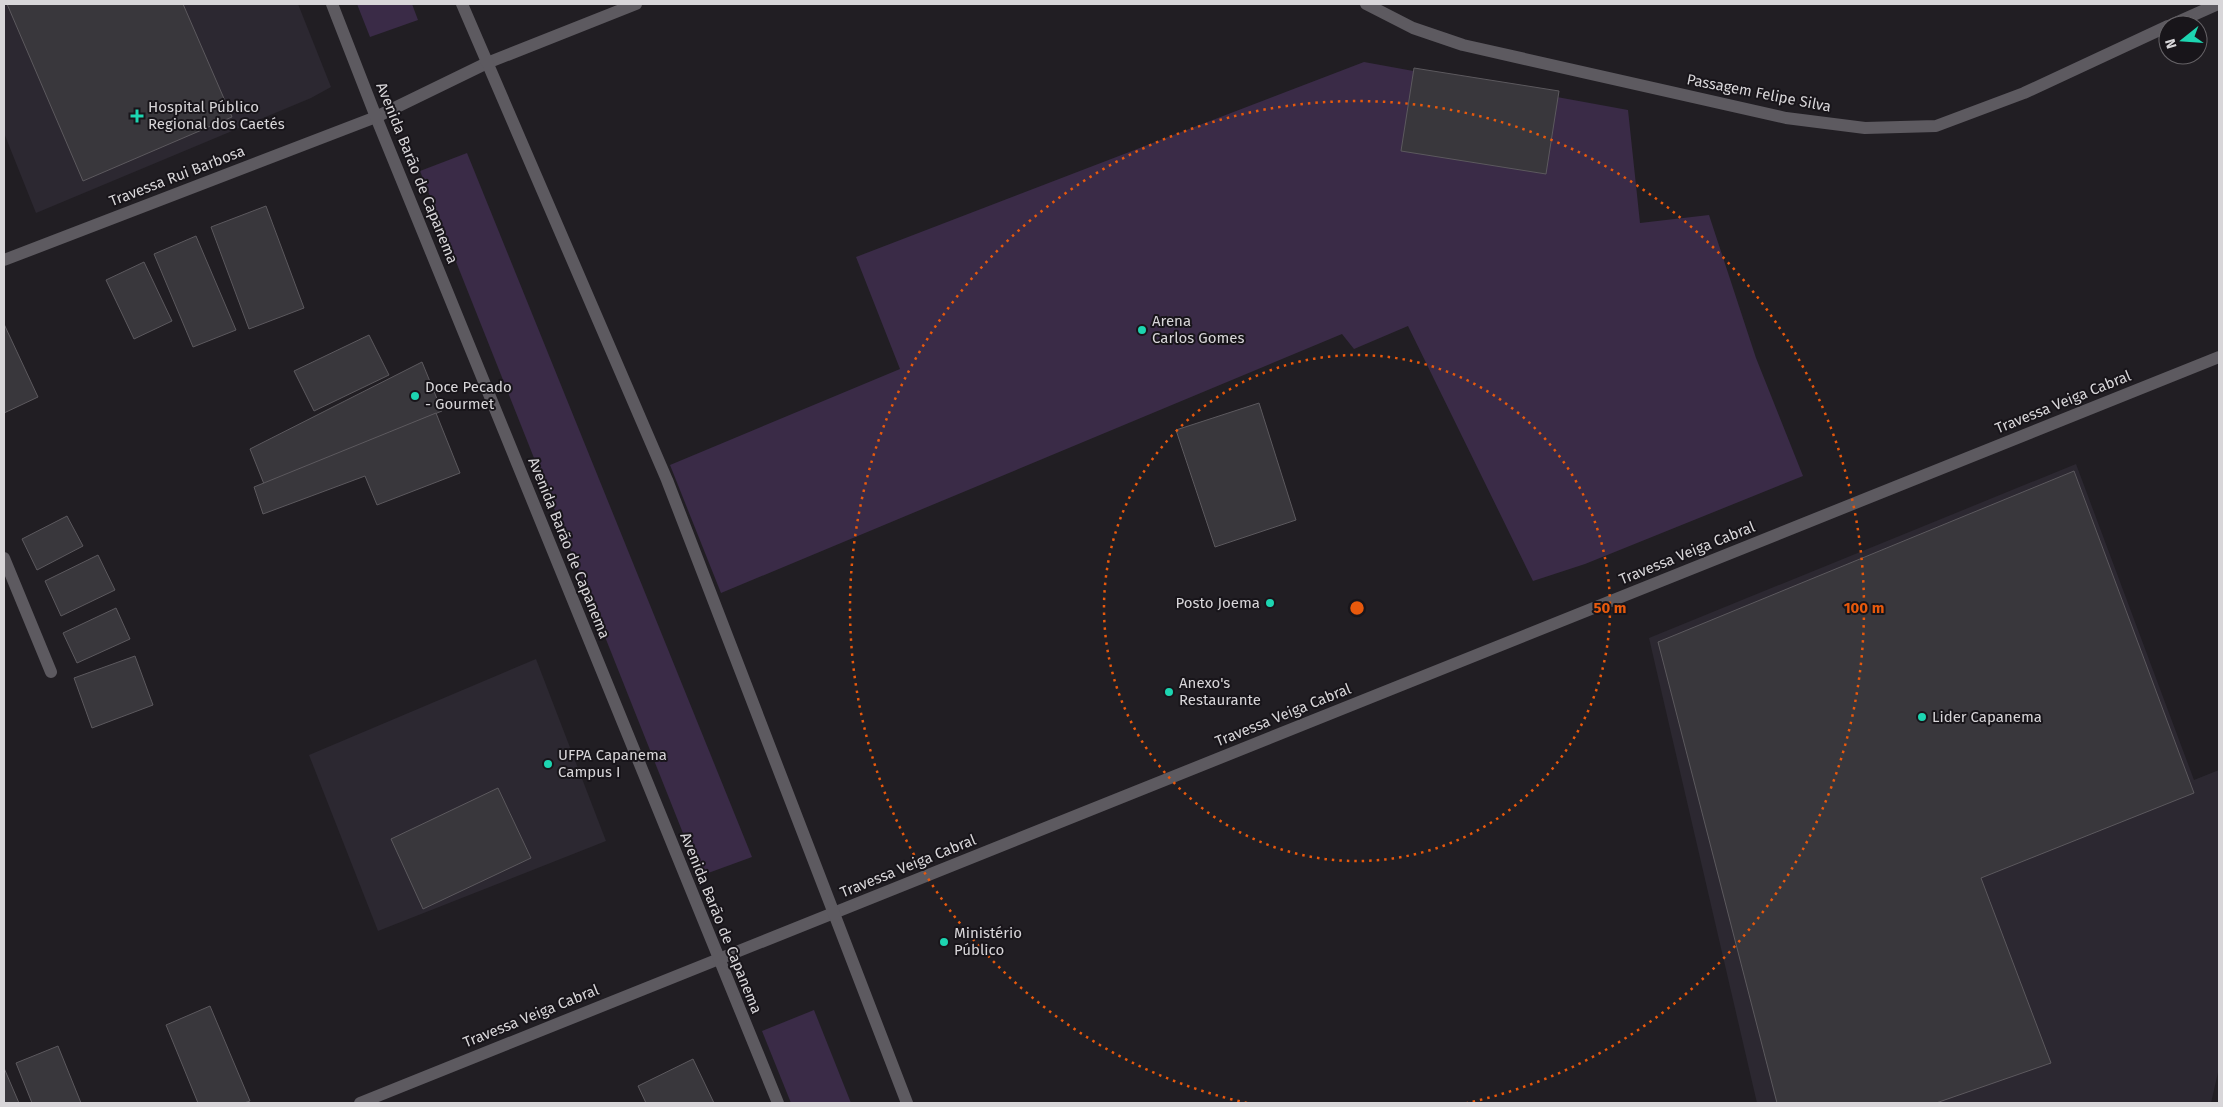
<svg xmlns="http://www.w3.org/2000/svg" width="2223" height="1107" viewBox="0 0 2223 1107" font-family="'Fira Sans',sans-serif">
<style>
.built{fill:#2c2831}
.green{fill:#3a2b47}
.building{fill:#39373c;stroke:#5c595e}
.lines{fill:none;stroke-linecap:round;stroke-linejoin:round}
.street{stroke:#5d5a60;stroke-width:12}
.secondary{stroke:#5d5a60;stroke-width:12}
.ring{fill:none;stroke:#e8590c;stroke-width:2.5;stroke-dasharray:2.5 5}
.poi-dot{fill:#1dd5b1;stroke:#18151a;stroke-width:2}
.labels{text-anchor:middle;stroke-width:4;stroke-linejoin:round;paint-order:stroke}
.street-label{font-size:15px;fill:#d8d6d9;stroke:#18151a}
.poi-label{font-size:15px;fill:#d8d6d9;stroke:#18151a;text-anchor:start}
.centre{fill:#e8590c;stroke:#18151a;stroke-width:2.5}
.ring-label{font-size:15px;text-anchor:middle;font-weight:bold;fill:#e8590c;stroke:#18151a;stroke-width:4;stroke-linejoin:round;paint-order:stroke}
</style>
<rect width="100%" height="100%" fill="#211e23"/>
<g class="built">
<polygon points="4,4 298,4 331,87 311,98 36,213 4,133"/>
<polygon points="2076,464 2194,780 2219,770 2219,1068 2211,1103 1757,1103 1649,638"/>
<polygon points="536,659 606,841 378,931 309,755"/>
</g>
<g class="green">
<polygon points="357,4 412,4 418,20 370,37"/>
<polygon points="1364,62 1628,110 1640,223 1709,215 1756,358 1803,476 1585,564 1533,581 1408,326 1354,349 1342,334 721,593 670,465 900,369 856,257"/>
<polygon points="467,153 752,857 700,876 420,171"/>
<polygon points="814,1010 851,1103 791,1103 762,1031"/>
</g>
<g class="building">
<polygon points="7,4 183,4 232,117 83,181"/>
<polygon points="1414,68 1559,91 1546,174 1401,151"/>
<polygon points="266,206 304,308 249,329 211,227"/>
<polygon points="196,236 236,330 193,347 154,254"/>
<polygon points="144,262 172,321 134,339 106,280"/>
<polygon points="4,324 38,397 4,413"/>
<polygon points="369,335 389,375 314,411 294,371"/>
<polygon points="422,362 442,411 264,484 250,449"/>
<polygon points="1259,403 1296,520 1215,547 1176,430"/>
<polygon points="436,413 460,473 377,505 365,476 263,514 254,487"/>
<polygon points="2074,471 2194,793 1981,878 2051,1063 1936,1103 1777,1103 1658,642"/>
<polygon points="67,516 83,546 37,570 22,539"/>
<polygon points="98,555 115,590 61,616 45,581"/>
<polygon points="116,608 130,639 77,663 63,633"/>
<polygon points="135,656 153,705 92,728 74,678"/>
<polygon points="498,788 531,858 423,909 391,839"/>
<polygon points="210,1006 250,1101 244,1103 198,1103 166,1025"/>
<polygon points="58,1046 81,1103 32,1103 16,1063"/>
<polygon points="693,1059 714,1103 646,1103 638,1086"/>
<polygon points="4,1068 19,1103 4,1103"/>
</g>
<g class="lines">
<g class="street">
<polyline points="1366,4 1413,28 1463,45 1786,118 1865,128 1936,126 2024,93 2168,26"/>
<polyline points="2171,25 2218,4"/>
<polyline points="4,260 376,117 487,63 636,4"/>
<polyline points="4,558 51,672"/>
<polyline points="360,1103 2219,357"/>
</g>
<g class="secondary">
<polyline points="332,4 376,117 778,1103"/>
<polyline points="462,4 667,480 907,1103"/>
</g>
</g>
<g class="ring">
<circle cx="1357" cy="608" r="253"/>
<path d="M1247 1103A507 507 0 1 1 1467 1103"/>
</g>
<g class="poi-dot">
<path d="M134.5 108.5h5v5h5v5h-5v5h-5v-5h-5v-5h5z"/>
<circle cx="1142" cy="330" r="5"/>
<circle cx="415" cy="396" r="5"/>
<circle cx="1270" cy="603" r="5"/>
<circle cx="1169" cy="692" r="5"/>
<circle cx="1922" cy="717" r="5"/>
<circle cx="548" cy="764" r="5"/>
<circle cx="944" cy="942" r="5"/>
</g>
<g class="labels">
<g class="street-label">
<text transform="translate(1759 93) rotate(11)" y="5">Passagem Felipe Silva</text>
<text transform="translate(417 173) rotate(68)" y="5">Avenida Barão de Capanema</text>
<text transform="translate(177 176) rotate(-21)" y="5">Travessa Rui Barbosa</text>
<text transform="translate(2063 402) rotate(-22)" y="5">Travessa Veiga Cabral</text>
<text transform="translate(569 548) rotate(68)" y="5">Avenida Barão de Capanema</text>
<text transform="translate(1687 553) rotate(-22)" y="5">Travessa Veiga Cabral</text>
<text transform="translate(1283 715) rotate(-22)" y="5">Travessa Veiga Cabral</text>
<text transform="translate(908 866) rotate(-22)" y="5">Travessa Veiga Cabral</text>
<text transform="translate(721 923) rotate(68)" y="5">Avenida Barão de Capanema</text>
<text transform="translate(531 1016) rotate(-22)" y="5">Travessa Veiga Cabral</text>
</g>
<g class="poi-label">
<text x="148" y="112">Hospital Público<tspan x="148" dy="17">Regional dos Caetés</tspan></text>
<text x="1152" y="326">Arena<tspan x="1152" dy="17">Carlos Gomes</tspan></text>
<text x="425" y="392">Doce Pecado<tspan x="425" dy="17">- Gourmet</tspan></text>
<text x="1260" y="608" text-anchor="end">Posto Joema</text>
<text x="1179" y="688">Anexo's<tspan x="1179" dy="17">Restaurante</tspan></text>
<text x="1932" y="722">Lider Capanema</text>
<text x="558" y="760">UFPA Capanema<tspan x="558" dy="17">Campus I</tspan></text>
<text x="954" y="938">Ministério<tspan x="954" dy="17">Público</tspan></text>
</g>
</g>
<circle cx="1357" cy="608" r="8" class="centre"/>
<g class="ring-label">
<text x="1610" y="613">50 m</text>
<text x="1864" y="613">100 m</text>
</g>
<rect width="2223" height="1107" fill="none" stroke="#d8d6d9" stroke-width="10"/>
<g transform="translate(2183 40) rotate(253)"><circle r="24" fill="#18151a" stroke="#656266"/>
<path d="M0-4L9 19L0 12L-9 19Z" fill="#1dd5b1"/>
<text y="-8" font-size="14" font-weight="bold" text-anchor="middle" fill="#d8d6d9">N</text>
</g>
</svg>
